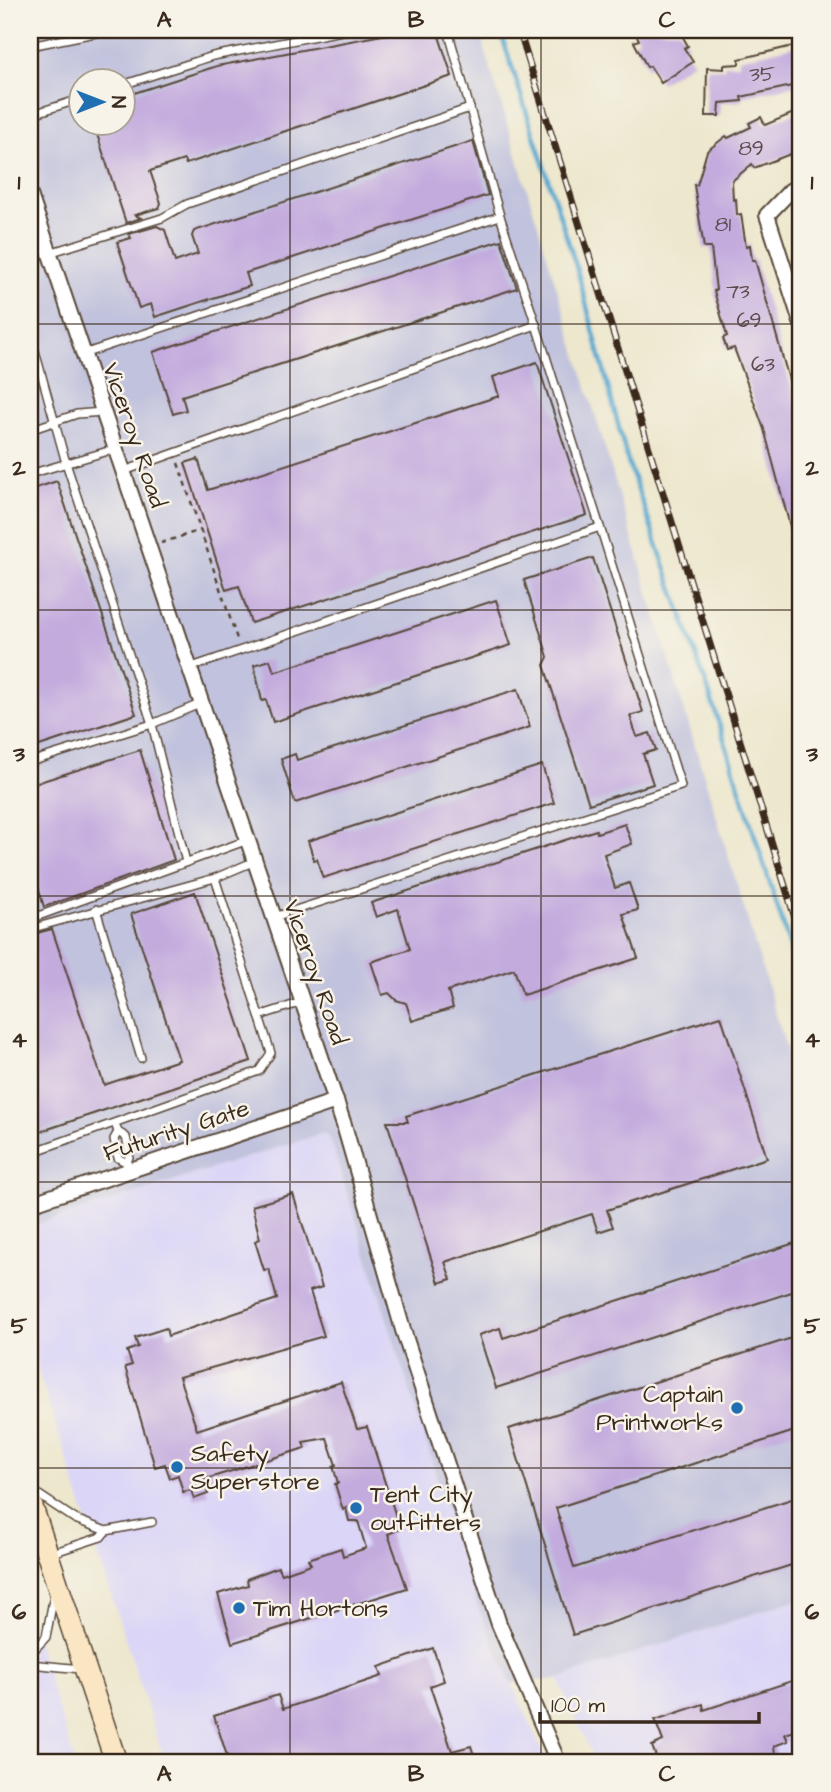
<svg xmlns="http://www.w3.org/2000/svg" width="831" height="1792" viewBox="0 0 831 1792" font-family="'Architects Daughter',sans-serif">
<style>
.built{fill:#dbd6f7}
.industrial{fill:#c1c2dd;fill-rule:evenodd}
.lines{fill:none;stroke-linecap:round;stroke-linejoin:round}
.stream{stroke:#54a7cf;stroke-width:4.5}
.building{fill:#c3abde}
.lane-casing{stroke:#564638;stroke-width:10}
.street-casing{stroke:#564638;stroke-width:18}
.secondary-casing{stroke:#564638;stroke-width:24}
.path{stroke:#564638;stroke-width:2.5;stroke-dasharray:5 5;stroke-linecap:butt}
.lane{stroke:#fff;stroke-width:7}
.street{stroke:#fff;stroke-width:14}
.secondary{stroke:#fbe6c3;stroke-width:21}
.rail-casing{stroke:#3b2a1e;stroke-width:7}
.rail{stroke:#f7f3e8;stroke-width:4.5;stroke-dasharray:13;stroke-linecap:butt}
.grid{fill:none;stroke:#3b2a1e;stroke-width:2;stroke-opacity:0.55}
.poi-dot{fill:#1f6fb2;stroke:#f7f3e8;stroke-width:2.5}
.labels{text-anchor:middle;stroke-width:5;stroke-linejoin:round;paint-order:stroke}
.number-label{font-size:21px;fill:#5d4a4e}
.street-label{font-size:24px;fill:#3b2a1e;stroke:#f7f3e8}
.poi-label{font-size:24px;fill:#3b2a1e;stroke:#f7f3e8;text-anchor:start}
.neatline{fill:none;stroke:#3b2a1e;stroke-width:2.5}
.grid-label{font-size:23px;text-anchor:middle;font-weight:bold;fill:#3b2a1e}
</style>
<rect width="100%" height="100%" fill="#f7f3e8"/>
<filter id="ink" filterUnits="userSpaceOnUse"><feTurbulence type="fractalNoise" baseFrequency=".0143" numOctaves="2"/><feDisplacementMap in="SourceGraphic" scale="14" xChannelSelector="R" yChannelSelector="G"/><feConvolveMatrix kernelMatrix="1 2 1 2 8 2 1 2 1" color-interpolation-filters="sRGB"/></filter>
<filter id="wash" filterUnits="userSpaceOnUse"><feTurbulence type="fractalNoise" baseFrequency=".00686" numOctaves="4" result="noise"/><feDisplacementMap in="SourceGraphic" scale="28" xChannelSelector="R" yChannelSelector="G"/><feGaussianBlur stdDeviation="1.57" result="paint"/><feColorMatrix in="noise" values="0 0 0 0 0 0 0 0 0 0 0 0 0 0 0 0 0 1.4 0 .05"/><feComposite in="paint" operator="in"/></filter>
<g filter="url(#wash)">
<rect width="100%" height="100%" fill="#ede7cd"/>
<g class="built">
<polygon points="324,1133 331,1141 478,1607 547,1762 165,1762 30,1345 30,1226"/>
<polygon points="801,1598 801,1762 595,1762 558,1679"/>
<polygon points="30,1619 75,1762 30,1762"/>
</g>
<path class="industrial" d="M 30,30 L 479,30 L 801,1097 L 801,1598 L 558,1679 L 511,1683 L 478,1607 L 331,1141 L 324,1133 L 30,1226 ZM 80,80 L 122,80 L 122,122 L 80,122 Z"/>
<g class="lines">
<polyline class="stream" points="500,30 577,269 628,462 708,689 801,981"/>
</g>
<g id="blocks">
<g class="building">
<polygon points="409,30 437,30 452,76 186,164 184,160 150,171 161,203 159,208 135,215 141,218 126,223 93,122 122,122 122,97 217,66"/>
<polygon points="634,30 679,30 688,46 684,48 693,62 661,83 650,66 647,67 634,42 639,40"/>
<polygon points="801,44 801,84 741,97 742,101 720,103 719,116 706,116 707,68 724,69 724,65 739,64 739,59"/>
<polygon points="801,110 801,150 754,168 752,164 732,181 733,200 736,199 737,215 741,214 746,246 750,245 752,260 755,260 801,422 801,525 791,530 764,429 734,348 727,350 723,338 727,336 714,291 716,290 711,248 704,248 694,185 697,185 707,151 726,136 728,138 751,127 749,123 761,117 765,125"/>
<polygon points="473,141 488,195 246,273 250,286 155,317 151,304 139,308 117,242 131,238 129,234 157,226 165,230 175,262 198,254 192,236 194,231"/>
<polygon points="501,240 517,288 182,396 186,410 173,414 153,352"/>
<polygon points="537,362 587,515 251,623 239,586 226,590 185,463 198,459 208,490 499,396 493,377"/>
<polygon points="57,481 136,714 30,749 30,490"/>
<polygon points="593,558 643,712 630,716 637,737 650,733 656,750 643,754 653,784 589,804 544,665 548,657 524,580"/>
<polygon points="496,600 511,645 273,722 266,700 262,701 254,665 270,660 274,672"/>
<polygon points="518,689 530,727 295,803 281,759 295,754 297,760"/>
<polygon points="140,750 174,860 44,907 30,859 30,785"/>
<polygon points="542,765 554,803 323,878 317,859 314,860 308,841"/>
<polygon points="625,824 632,844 604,854 615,888 629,883 638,910 623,914 638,958 523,995 514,969 448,991 453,1008 412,1021 406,1003 396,1000 389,993 382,995 371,962 410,949 398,909 376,917 371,903 596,830 597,833"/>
<polygon points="195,892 251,1061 30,1135 30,935 52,929 104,1085 179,1060 131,914"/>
<polygon points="721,1016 767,1158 607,1210 613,1227 598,1232 592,1214 445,1262 451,1279 439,1283 387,1122 408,1122 406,1116"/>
<polygon points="293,1194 322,1287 310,1291 324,1336 179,1377 197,1430 341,1382 357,1429 367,1427 400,1529 388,1534 407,1588 232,1643 218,1594 248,1585 247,1579 278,1567 282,1574 311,1564 308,1559 341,1548 343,1556 366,1548 358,1521 349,1521 346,1508 343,1510 335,1484 338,1483 333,1466 336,1465 327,1438 303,1442 305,1448 203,1480 208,1494 194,1499 191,1490 183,1492 178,1475 170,1478 165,1464 155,1467 125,1367 132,1365 127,1351 138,1347 135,1338 166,1328 168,1336 277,1299 269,1269 264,1270 255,1241 260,1239 252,1206"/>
<polygon points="801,1241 801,1289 496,1388 479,1335 500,1328 503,1338"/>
<polygon points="801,1335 801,1429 556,1508 574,1568 801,1496 801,1562 573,1635 509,1429"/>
<polygon points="433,1648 444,1681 430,1686 452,1751 471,1746 476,1762 426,1762 426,1759 416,1762 229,1762 214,1716 278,1695 283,1709 382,1676 379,1667"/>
<polygon points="801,1678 801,1729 785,1734 788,1741 774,1746 776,1762 658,1762 652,1746 663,1741 655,1720 703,1704 704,1710"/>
</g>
</g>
</g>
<g filter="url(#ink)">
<use href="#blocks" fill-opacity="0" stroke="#564638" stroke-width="2"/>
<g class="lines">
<defs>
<g id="lane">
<polyline points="448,30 500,216"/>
<polyline points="30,46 110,30"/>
<polyline points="122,85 213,56 347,30"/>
<polyline points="30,115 80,99"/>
<polyline points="49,253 162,218 187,204 470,108"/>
<polyline points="30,333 66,463 152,724 186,862"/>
<polyline points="83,354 500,216 536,325 124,471"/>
<polyline points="30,430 77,414 103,412"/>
<polyline points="30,474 115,449"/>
<polyline points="189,668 600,527 536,325"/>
<polyline points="30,762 152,724 202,703"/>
<polyline points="96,909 141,1058"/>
<polyline points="274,917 681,786 600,527"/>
<polyline points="30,919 248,840"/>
<polyline points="30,929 215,878 255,861"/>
<polyline points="259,1016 302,1002"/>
<polyline points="115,1123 118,1132 126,1137 130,1154 127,1163 129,1169"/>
<polyline points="118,1132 114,1139 118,1158 127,1163"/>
<polyline points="30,1153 259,1071 271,1053 215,878"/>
<polyline points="30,1489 75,1519 106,1531 152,1522"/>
<polyline points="49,1554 101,1537 106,1531"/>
<polyline points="30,1654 46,1637 54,1595"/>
<polyline points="30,1664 81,1669"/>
</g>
<g id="street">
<polyline points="801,188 791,190 767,215 801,322"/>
<polyline points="30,195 344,1125 403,1330 499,1624 558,1762"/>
<polyline points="30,1204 336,1101"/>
</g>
<polyline id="secondary" points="30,1501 116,1762"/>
</defs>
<use href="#lane" class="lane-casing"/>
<use href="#street" class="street-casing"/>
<use href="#secondary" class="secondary-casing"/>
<g class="path">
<polyline points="178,463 237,639"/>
<polyline points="161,543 201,530"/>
</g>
<use href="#lane" class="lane"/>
<use href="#street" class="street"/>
<use href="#secondary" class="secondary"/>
<defs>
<polyline id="rail" points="519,30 801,937"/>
</defs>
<use href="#rail" class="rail-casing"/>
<use href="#rail" class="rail"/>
</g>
</g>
<path class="grid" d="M 290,30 L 290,1762M 541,30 L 541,1762M 30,324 L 801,324M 30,610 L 801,610M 30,896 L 801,896M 30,1182 L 801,1182M 30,1468 L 801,1468"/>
<g class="poi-dot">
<circle cx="737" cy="1408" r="7"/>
<circle cx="177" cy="1467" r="7"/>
<circle cx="356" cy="1508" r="7"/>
<circle cx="239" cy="1608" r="7"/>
</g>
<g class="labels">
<g class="number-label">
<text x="762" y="81">35</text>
<text x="751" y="155">89</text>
<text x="723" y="231">81</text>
<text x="738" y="298">73</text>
<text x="749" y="327">69</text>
<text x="763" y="371">63</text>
</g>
<g class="street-label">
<text transform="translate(135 435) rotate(71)" y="8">Viceroy Road</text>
<text transform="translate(316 972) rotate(71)" y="8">Viceroy Road</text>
<text transform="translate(176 1130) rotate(-18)" y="8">Futurity Gate</text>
</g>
<g class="poi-label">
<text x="723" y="1402" text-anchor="end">Captain<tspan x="723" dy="28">Printworks</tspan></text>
<text x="191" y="1461">Safety<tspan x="191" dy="28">Superstore</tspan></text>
<text x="370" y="1502">Tent City<tspan x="370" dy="28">outfitters</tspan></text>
<text x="253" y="1616">Tim Hortons</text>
</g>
</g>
<rect width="831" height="1792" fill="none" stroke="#f7f3e8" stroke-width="77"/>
<g transform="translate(102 102) rotate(90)"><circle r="33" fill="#f7f3e8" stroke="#aca397" stroke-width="2"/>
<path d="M0-5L12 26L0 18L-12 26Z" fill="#1f6fb2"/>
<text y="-10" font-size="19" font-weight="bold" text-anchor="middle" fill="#3b2a1e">N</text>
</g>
<path d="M540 1712v10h219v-10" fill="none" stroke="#3b2a1e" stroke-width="3.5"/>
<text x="551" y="1712" font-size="21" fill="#3b2a1e" stroke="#f7f3e8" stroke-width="5" paint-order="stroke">100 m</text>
<rect x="38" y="38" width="754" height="1716" class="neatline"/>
<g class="grid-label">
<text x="164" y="27">A</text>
<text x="416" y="27">B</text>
<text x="667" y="27">C</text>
<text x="19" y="189">1</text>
<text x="812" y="189">1</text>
<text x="19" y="475">2</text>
<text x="812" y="475">2</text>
<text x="19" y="761">3</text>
<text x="812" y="761">3</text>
<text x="19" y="1047">4</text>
<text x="812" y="1047">4</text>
<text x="19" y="1333">5</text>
<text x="812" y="1333">5</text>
<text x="19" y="1619">6</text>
<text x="812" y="1619">6</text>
<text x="164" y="1781">A</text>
<text x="416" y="1781">B</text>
<text x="667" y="1781">C</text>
</g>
</svg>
